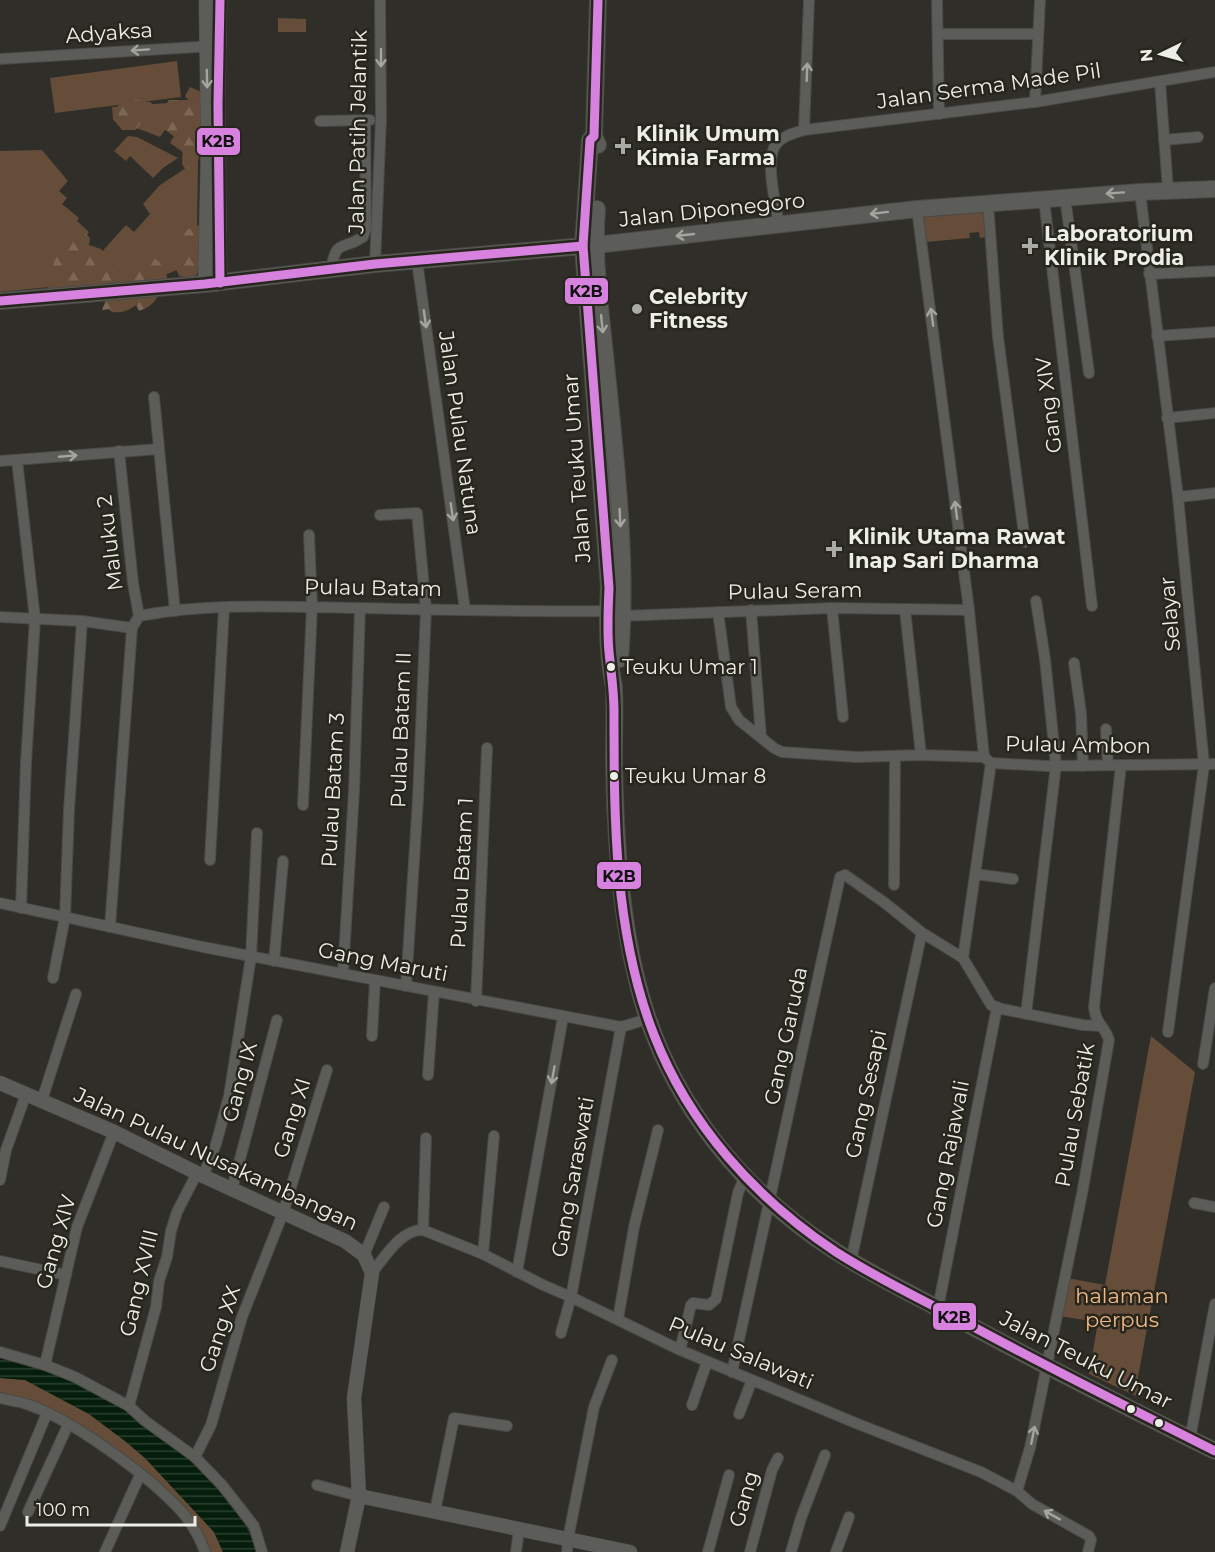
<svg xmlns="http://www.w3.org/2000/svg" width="1215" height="1552" viewBox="0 0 1215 1552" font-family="Montserrat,sans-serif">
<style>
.green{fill:#654d39}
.forest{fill:url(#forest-firs)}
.water{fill:url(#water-rules)}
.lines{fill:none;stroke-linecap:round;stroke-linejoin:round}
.minor-casing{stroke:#4a4945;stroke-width:12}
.tertiary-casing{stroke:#4a4945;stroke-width:15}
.secondary-casing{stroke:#4a4945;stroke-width:18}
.minor{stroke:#5c5c59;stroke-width:10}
.tertiary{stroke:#5c5c59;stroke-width:14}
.secondary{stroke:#5c5c59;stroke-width:16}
.bus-1-casing{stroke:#27261d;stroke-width:14}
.bus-1{stroke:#d682de;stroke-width:9}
.oneway{stroke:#a5a5a0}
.poi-dot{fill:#ababa5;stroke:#27261d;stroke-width:2}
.bus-dot{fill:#eeeee8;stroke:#27261d;stroke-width:2}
.labels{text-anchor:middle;stroke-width:5;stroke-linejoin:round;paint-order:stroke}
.bus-label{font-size:20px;fill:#eeeee8;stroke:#27261d;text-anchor:start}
.street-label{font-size:21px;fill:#eeeee8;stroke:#27261d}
.poi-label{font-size:21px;font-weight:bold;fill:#eeeee8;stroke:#27261d;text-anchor:start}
.park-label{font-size:21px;fill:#f3b885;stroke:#27261d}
.line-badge{stroke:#27261d;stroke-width:2}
.pale-badge-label{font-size:16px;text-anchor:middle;font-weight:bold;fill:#111}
</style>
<defs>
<pattern id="forest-firs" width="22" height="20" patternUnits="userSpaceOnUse" patternTransform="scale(1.5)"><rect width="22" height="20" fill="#654d39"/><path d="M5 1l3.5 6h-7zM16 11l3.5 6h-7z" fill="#7b6756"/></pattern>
<pattern id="water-rules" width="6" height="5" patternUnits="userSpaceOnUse" patternTransform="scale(1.5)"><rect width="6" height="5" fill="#051e0c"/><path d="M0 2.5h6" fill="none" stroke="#2a3f2f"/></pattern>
</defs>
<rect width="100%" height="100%" fill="#2f2e29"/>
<g class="green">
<polygon points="278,18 306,19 306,32 278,32"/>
<polygon points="177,61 181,97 55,113 50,78"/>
<polygon points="196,101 184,153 170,143 174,136 165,130 160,137 139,129 122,128 113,119 112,107"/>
<polygon points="128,136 137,137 178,158 163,168 153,178 130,156 126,161 114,151"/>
<polygon points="42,150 68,181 59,191 67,198 62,204 79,218 77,221 89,232 82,243 98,256 126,225 134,232 150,214 143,204 160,185 198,160 197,238 184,267 165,275 0,292 0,151"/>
<polygon points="993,202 995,235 980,238 979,232 969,233 970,238 926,242 923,210"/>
<polygon points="1151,1036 1195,1072 1138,1377 1138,1397 1089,1374 1098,1322 1059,1316 1067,1278 1105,1285"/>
<polygon points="0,1378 25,1380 89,1414 125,1441 145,1458 214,1532 223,1552 208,1552 171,1498 37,1403 0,1393"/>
</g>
<g class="forest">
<path d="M 190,87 L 206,94 L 207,129 C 205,131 202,134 200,137 C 194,151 208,165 185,169 L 182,164 L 183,144 L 175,141 L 174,136 C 158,125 158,115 169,100 L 188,100 L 185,96 Z"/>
<polygon points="131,99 150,102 155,106 135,130 122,130 113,119 113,111 121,103"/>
<path d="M 77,225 L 90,238 L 89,245 L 101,249 C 107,261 113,264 126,267 C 135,263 145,264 154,258 L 161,263 L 168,279 C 157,294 158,305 139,311 L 136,305 C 128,311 122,313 112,312 L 109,309 L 102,310 L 106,299 L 98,297 L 90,303 L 49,293 C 43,273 54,270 57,253 L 65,247 L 65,240 L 69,229 L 75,230 Z"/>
<path d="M 199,225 C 202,237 202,270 194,279 L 179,276 L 174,264 L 184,231 Z"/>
</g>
<polygon class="water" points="0,1356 9,1356 103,1394 163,1435 204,1470 235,1506 255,1544 257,1552 223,1552 214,1532 145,1458 125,1441 89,1414 25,1380 0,1378"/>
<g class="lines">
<defs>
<g id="minor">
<polyline points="937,1 939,114"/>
<polyline points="938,34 1037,34"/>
<polyline points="0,59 213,46"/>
<polyline points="1160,82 1168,190"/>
<polyline points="1035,102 1040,0"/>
<polyline points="320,121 370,120"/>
<polyline points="804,130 809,0"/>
<polyline points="1164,140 1198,137"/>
<polyline points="1140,192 1178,497 1204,765 1168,1032"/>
<polyline points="1065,197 1089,373"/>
<polyline points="1044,199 1092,606"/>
<polyline points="988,203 998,337 1025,542"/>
<polyline points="917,209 969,610 984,757 991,763 1047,766 1215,764"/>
<path d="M 779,225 C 776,205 763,156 778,142 C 785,135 795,133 804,130 L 1035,102 L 1215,72"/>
<polyline points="417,261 465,610"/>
<polyline points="375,264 381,119 380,0"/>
<path d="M 331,270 C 336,238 342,251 363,237 L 366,228 L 365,120"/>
<polyline points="1149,274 1215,271"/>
<polyline points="1157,336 1215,332"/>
<polyline points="154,397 175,611"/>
<polyline points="1167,418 1215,413"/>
<polyline points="17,460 35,619 26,762 21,908"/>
<polyline points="0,461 159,449"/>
<polyline points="1178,497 1215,493"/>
<polyline points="380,515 417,513 426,609 418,799 406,986"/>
<polyline points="832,608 843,717"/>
<polyline points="751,610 761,737"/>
<polyline points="905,610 921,755"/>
<polyline points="718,612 731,707 739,720 774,748 782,752 856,757 921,755 984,757"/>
<path d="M 139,616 C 212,602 287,607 361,608 C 443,610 525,612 607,611"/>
<polyline points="621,616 832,608 969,610"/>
<polyline points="0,617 82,621 132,628"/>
<polyline points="1074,663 1081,713 1083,766"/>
<polyline points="1106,729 1108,765"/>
<polyline points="303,805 312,606 309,535"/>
<polyline points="210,860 224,607"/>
<polyline points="975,874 1013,879"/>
<polyline points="894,885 895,757"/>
<polyline points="0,903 203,947 621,1027 648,1019"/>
<polyline points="110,927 132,628 139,616 133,583 119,451"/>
<polyline points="963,958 991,763"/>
<polyline points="963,958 991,1005 1002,1009 1083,1025 1100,1026"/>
<polyline points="274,961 283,861"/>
<polyline points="343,973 354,791 360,608"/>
<polyline points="53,978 65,917 69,810 82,621"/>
<polyline points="476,1001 487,748"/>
<polyline points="1026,1014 1056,765 1045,659 1036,601"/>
<polyline points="372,1036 375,980"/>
<polyline points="1203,1064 1215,988"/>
<polyline points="428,1075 434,992"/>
<polyline points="42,1100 76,994"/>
<polyline points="203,1176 216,1144 229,1096 251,957 257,833"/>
<polyline points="0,1180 6,1150 26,1094"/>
<polyline points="232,1189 277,1020"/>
<polyline points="1194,1203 1215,1207"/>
<polyline points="423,1230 426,1138"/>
<polyline points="483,1254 494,1136"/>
<polyline points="364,1255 384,1207"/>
<polyline points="0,1261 66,1275"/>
<polyline points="851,1261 921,936"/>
<polyline points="517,1272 563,1017"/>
<path d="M 372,1273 C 384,1258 401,1229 423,1230 L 483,1254 L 543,1285 L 571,1297 L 680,1350 L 858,1424 L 981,1472 L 1017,1491 L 1032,1504 L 1089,1536 L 1091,1540 L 1088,1552"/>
<polyline points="938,1308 997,1007"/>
<polyline points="618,1319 634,1227 658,1130"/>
<polyline points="561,1333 571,1297 621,1027"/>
<polyline points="680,1350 691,1305 693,1303 709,1305 716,1299 738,1193 745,1176"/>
<polyline points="0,1352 45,1365 75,1377 129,1406 144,1420 195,1457 222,1485 254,1526 262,1552"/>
<polyline points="45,1365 77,1227 114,1132"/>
<polyline points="732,1372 840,877 845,875 885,903 921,932 963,958"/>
<path d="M 0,1398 C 7,1400 15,1401 23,1403 C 68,1416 151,1477 182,1512 C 192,1524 200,1538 205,1552"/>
<polyline points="692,1405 707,1362"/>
<polyline points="129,1406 156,1307 159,1281 167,1257 171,1231 177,1212 197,1173"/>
<polyline points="739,1414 752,1380"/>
<polyline points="1190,1439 1215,1304"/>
<polyline points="195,1457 211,1425 242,1317 283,1213 327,1070"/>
<polyline points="317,1485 359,1496"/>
<path d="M 1017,1491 L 1030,1448 L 1082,1194 L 1109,1040 C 1105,1026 1096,1025 1094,1007 L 1121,765"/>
<polyline points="435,1511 454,1418 507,1426"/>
<polyline points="28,1512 68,1425"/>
<polyline points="0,1526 47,1413"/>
<polyline points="105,1552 140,1475"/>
<polyline points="516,1552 519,1529"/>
<polyline points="567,1552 568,1539 594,1407 612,1360"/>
<polyline points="708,1552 729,1475"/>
<polyline points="750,1552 772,1470 778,1458"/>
<polyline points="791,1552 801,1518 825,1455"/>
<polyline points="836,1552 849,1517"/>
</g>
<g id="tertiary">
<polyline points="220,0 218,104 220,283"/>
<polyline points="205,284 208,146 206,0"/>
<polyline points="0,1083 114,1132 203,1176 345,1241 364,1255 372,1273 354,1398 359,1496 347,1552"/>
<polyline points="359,1496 630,1552"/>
</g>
<g id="secondary">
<polyline points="598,0 594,136 598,145"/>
<path d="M 594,136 L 590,140 L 583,246 L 609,588 C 607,620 607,655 614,687 C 615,710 614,733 614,756 C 615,834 620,921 641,996 C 671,1103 742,1191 835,1251 C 875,1277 920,1298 962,1321 C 1045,1366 1130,1409 1215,1451"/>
<path d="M 597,209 C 593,261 601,313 606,364 C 616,461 628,561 620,659"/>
<polyline points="0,301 205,284 375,264 596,245 917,209 1140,192 1215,189"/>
</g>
</defs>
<use href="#minor" class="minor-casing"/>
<use href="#tertiary" class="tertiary-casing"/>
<use href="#secondary" class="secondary-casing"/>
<use href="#minor" class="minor"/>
<use href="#tertiary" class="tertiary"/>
<use href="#secondary" class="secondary"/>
<defs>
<g id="bus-1">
<polyline points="220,0 218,104 220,283"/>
<path d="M 598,0 L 594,136 L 590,140 L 583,246 L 609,588 C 608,609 607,631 609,652 C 611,672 614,691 614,711 C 614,819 614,933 654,1035 C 689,1125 756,1199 836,1252 C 878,1279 925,1301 970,1325 C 1051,1369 1133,1410 1215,1451"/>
<polyline points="0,301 205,284 375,264 583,246"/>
</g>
</defs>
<use href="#bus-1" class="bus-1-casing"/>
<use href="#bus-1" class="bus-1"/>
</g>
<defs><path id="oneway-shaft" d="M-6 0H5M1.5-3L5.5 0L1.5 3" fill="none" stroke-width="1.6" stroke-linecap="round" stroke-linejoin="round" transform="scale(1.5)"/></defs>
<g class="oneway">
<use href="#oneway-shaft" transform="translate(140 50) rotate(176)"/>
<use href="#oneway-shaft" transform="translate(381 58) rotate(90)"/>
<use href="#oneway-shaft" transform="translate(807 72) rotate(-88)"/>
<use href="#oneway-shaft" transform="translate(207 79) rotate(89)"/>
<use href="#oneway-shaft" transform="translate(1115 193) rotate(176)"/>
<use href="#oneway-shaft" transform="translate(879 213) rotate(173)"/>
<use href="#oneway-shaft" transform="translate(685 235) rotate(174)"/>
<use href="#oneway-shaft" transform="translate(932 317) rotate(-98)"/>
<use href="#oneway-shaft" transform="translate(425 319) rotate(82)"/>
<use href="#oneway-shaft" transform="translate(602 324) rotate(84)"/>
<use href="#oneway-shaft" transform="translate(68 456) rotate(-5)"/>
<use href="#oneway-shaft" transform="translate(956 510) rotate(-97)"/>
<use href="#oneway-shaft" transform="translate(452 512) rotate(82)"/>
<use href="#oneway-shaft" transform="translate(620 518) rotate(87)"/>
<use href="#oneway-shaft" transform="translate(553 1075) rotate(100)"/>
<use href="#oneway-shaft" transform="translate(1033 1435) rotate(-79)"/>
<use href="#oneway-shaft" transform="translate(1052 1515) rotate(-151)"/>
</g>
<g class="poi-dot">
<path d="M620 137h6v6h6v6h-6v6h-6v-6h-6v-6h6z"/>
<path d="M1027 237h6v6h6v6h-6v6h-6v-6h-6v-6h6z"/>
<circle cx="637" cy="309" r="6"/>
<path d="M831 540h6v6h6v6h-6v6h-6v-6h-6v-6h6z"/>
</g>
<g class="bus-dot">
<circle cx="611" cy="667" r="5"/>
<circle cx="614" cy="776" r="5"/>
<circle cx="1131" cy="1409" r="5"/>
<circle cx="1159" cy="1423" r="5"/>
</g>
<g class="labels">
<g class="bus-label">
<text x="622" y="674">Teuku Umar 1</text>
<text x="625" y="783">Teuku Umar 8</text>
</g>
<g class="street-label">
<text transform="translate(109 33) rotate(-4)" y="7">Adyaksa</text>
<text transform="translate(989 86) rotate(-8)" y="7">Jalan Serma Made Pil</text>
<text transform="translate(358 132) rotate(-89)" y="7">Jalan Patih Jelantik</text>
<text transform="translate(712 210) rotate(-6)" y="7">Jalan Diponegoro</text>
<text transform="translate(1049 405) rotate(-97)" y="7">Gang XIV</text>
<text transform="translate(460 433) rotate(82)" y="7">Jalan Pulau Natuna</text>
<text transform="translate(577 468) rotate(-94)" y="7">Jalan Teuku Umar</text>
<text transform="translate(110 543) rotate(-97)" y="7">Maluku 2</text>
<text transform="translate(373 588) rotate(1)" y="7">Pulau Batam</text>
<text transform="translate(795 591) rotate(-1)" y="7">Pulau Seram</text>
<text transform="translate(1170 614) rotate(-95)" y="7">Selayar</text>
<text transform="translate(401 730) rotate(-88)" y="7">Pulau Batam II</text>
<text transform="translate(1078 745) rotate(1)" y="7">Pulau Ambon</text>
<text transform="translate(333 790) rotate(-87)" y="7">Pulau Batam 3</text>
<text transform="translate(462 873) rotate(-87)" y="7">Pulau Batam 1</text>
<text transform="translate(383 962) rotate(11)" y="7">Gang Maruti</text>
<text transform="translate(786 1036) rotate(-78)" y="7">Gang Garuda</text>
<text transform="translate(240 1082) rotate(-75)" y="7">Gang IX</text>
<text transform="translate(866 1094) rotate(-78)" y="7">Gang Sesapi</text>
<text transform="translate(1075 1115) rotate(-80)" y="7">Pulau Sebatik</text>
<text transform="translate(292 1118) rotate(-73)" y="7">Gang XI</text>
<text transform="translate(948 1154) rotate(-79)" y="7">Gang Rajawali</text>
<text transform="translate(216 1159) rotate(25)" y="7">Jalan Pulau Nusakambangan</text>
<text transform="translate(573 1177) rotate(-80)" y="7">Gang Saraswati</text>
<text transform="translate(56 1242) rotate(-74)" y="7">Gang XIV</text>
<text transform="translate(139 1283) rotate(-77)" y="7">Gang XVIII</text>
<text transform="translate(220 1329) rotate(-72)" y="7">Gang XX</text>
<text transform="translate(741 1353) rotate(23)" y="7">Pulau Salawati</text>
<text transform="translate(1086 1360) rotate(27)" y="7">Jalan Teuku Umar</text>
<text transform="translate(744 1499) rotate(-74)" y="7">Gang</text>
</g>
<g class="poi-label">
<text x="636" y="141">Klinik Umum<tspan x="636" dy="24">Kimia Farma</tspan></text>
<text x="1044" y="241">Laboratorium<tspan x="1044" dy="24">Klinik Prodia</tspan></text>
<text x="649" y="304">Celebrity<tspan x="649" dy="24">Fitness</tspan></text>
<text x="848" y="544">Klinik Utama Rawat<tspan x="848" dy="24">Inap Sari Dharma</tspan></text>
</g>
<g class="park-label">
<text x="1122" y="1303">halaman<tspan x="1122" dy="24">perpus</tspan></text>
</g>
</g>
<g class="line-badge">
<rect x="196" y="127" width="45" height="29" rx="6" fill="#d682de"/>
<rect x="564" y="277" width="45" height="28" rx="6" fill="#d682de"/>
<rect x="596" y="861" width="46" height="29" rx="6" fill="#d682de"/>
<rect x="932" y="1302" width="45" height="29" rx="6" fill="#d682de"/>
</g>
<g class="pale-badge-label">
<text x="218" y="147">K2B</text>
<text x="586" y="297">K2B</text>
<text x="619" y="882">K2B</text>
<text x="954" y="1323">K2B</text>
</g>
<g transform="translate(1161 54) rotate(265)" stroke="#27261d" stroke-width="4.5" paint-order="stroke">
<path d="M0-4.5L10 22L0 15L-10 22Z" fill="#eeeee8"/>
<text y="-9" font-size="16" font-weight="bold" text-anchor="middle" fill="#eeeee8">N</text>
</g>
<path d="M27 1516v9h168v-9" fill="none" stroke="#eeeee8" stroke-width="3"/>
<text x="36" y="1516" font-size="18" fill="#eeeee8" stroke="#27261d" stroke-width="4.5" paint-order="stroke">100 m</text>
</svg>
